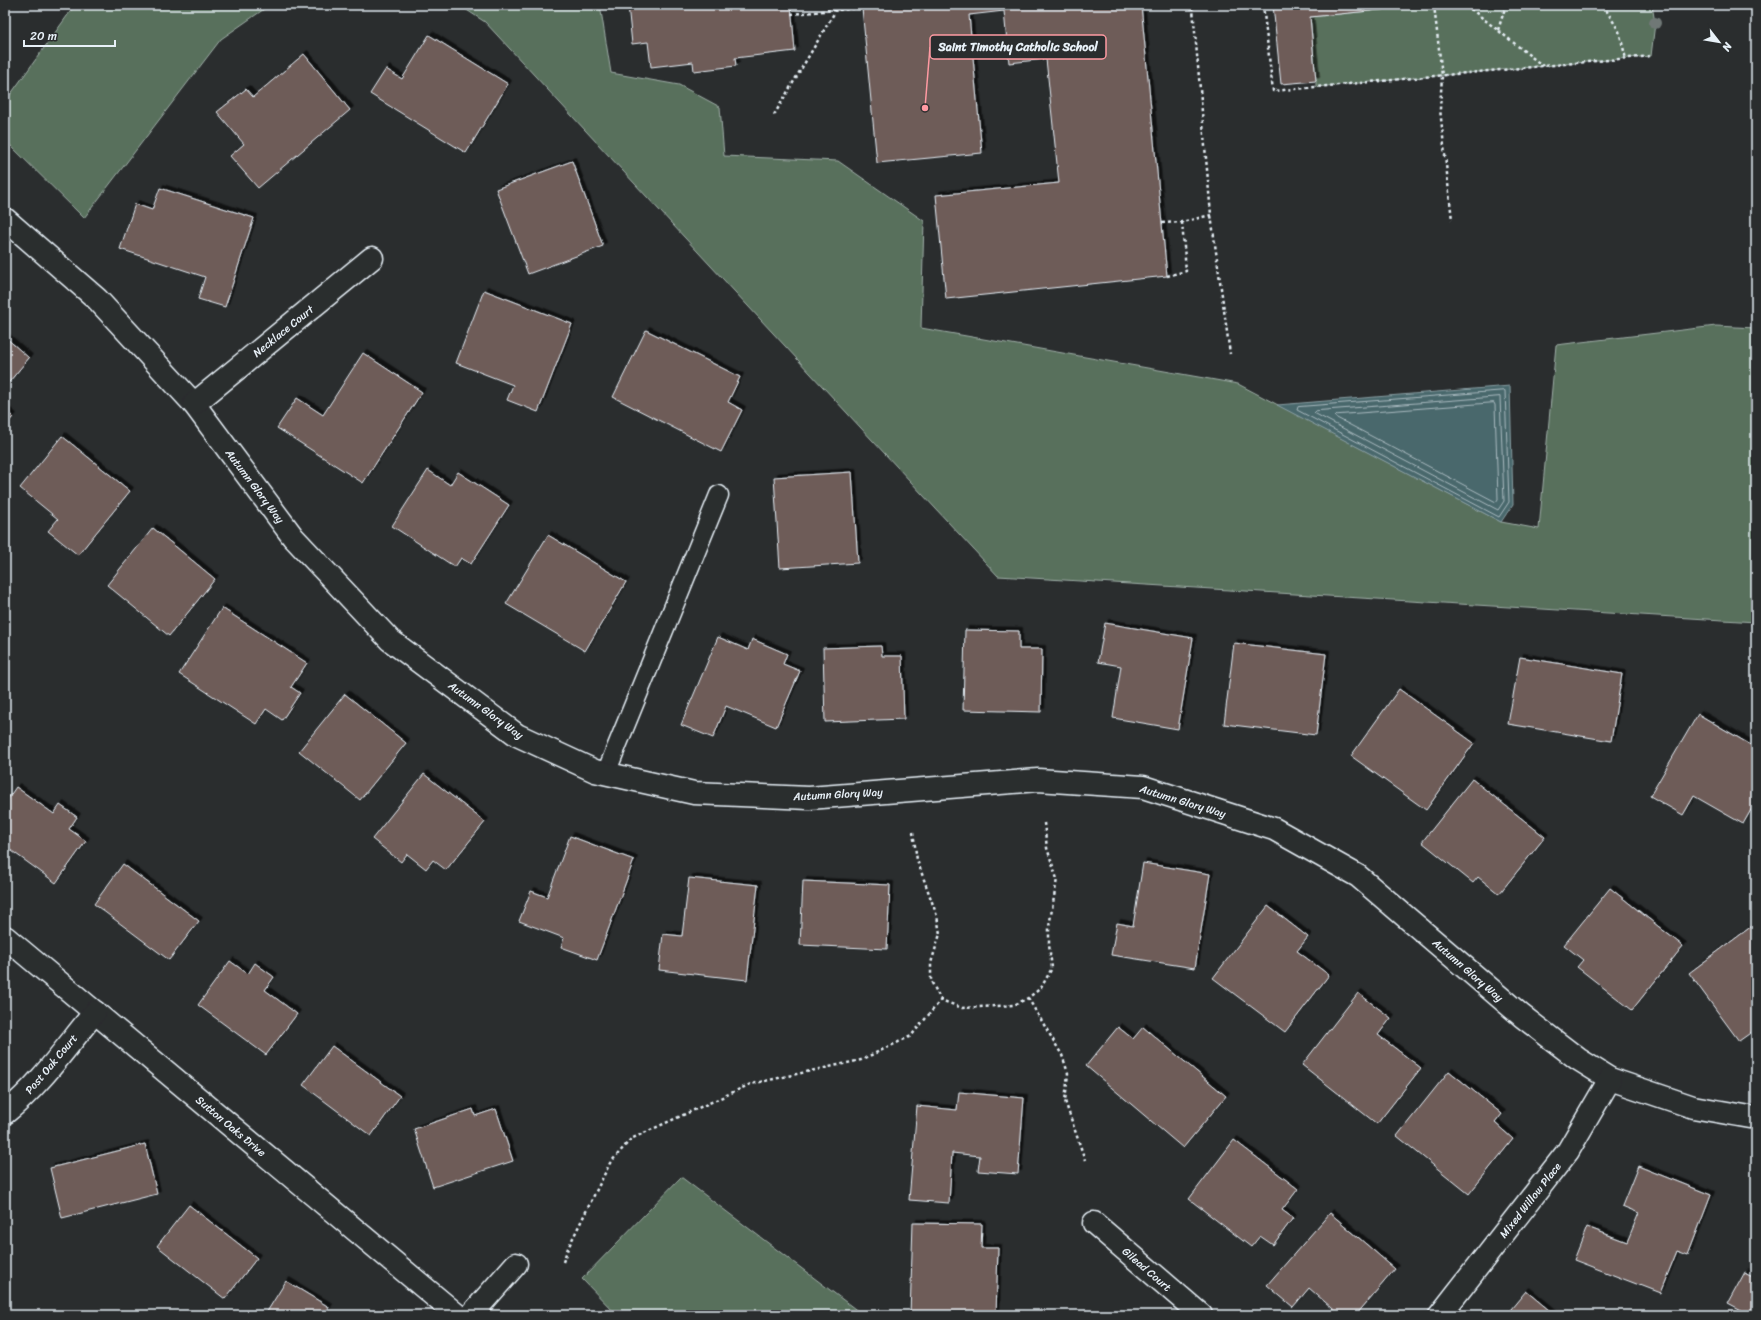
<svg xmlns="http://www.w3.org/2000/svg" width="1761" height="1320" viewBox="0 0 1761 1320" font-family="Sriracha,sans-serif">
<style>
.green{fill:#596f5b;stroke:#a0b0aa}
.water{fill:#4a686c;stroke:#899fa4}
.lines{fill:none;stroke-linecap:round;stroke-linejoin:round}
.shore{stroke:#a9bac0;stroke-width:1}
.building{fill:#6e5b59;stroke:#e8f1f8;filter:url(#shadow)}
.service-casing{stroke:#e8f1f8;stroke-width:21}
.minor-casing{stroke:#e8f1f8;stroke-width:25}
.path{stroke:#e8f1f8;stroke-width:2.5;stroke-dasharray:3 3;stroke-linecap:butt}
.service{stroke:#2a2d2e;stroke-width:18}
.minor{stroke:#2a2d2e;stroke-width:22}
.tree{fill:#6f7876}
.labels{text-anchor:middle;stroke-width:3.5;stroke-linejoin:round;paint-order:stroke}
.street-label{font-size:11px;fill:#e8f1f8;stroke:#2a2d2e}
.leader{fill:none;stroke:#ff9aa2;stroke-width:1.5}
.callout-dot{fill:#ff9aa2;stroke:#2a2d2e;stroke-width:1.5}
.callout{fill:#2a2d2e;stroke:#ff9aa2;stroke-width:1.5}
.callout-label{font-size:12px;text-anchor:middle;font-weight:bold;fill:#e8f1f8}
</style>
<defs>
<filter id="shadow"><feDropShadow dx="3.5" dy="-3.5" stdDeviation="0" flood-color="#0009"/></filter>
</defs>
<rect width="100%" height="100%" fill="#2a2d2e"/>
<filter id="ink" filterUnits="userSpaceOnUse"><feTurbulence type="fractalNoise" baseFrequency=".025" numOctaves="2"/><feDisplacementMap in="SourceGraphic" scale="8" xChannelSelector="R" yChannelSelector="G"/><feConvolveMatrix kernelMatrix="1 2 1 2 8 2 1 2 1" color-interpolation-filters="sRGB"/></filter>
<g filter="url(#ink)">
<g class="green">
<polygon points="75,5 270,5 221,39 84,218 5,140 5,102"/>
<polygon points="459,5 600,5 611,73 679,85 720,107 724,156 838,161 924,221 921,328 1238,384 1501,522 1539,529 1556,345 1716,326 1756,328 1756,622 998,576 485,22"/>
<polygon points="1399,5 1652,5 1655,23 1651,56 1316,87 1316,81 1310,17 1399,8"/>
<polygon points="681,1177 863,1315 617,1315 582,1279"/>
</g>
<polygon class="water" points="1510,386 1513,504 1501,522 1277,405"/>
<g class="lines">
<g class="shore">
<polygon points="1505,391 1509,502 1499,517 1297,410 1298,407"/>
<polygon points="1500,397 1504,501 1498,510 1314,413 1316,411"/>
<polygon points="1494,403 1495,405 1498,499 1496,502 1335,417 1337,415"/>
</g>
</g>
<g class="building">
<polygon points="628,5 791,5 795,51 735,58 736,66 694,71 693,62 651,67 648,42 632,44"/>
<polygon points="897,5 1141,5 1167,276 946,299 936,195 1059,183 1046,59 1009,63 1004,11 969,15 982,153 877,163 862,8"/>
<polygon points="1273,5 1399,5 1399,8 1310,17 1316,81 1281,84"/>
<polygon points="429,35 508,84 466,153 370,94 386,69 402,79"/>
<polygon points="304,54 350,110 258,188 230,156 244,144 217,112 246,89 253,97"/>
<polygon points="572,161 603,246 528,274 496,189"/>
<polygon points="160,188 254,218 225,307 198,299 205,277 120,249 135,204 152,210"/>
<polygon points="484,290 572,324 538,412 507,400 513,385 456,363"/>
<polygon points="646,330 740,377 728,402 742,410 721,452 613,397"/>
<polygon points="5,337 29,358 5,387"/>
<polygon points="363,353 422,392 363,483 277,428 297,398 323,415"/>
<polygon points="5,410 13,417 5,426"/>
<polygon points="62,436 130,491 78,555 48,531 58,519 20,488"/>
<polygon points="428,470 450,485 458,472 509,505 471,564 461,558 455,567 392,526"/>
<polygon points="852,472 858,563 780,568 774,477"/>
<polygon points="153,528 215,579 169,636 107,585"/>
<polygon points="548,535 626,582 585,651 506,604"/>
<polygon points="222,608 307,663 291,687 300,693 282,720 266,709 256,724 179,674"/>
<polygon points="1105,623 1193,638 1178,729 1113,718 1121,666 1098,662"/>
<polygon points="965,630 1019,631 1019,649 1042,649 1041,712 963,710"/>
<polygon points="718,637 748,650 752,639 787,654 783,664 800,671 776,727 726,706 713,738 681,725"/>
<polygon points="1234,643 1326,654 1316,735 1224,724"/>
<polygon points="881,646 882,656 902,656 904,719 825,722 823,648"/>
<polygon points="1520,657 1622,674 1611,741 1508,724"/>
<polygon points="1399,689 1474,743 1426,810 1351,756"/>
<polygon points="345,694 406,743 360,800 299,751"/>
<polygon points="1698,714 1756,748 1756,801 1743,824 1694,796 1683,815 1650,796"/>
<polygon points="424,774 485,822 446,870 433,860 426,869 407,854 401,862 372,839"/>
<polygon points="1472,779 1545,837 1499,894 1478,877 1473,883 1422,842"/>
<polygon points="16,787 54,814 60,805 77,817 69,829 86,841 56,883 5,846 5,803"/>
<polygon points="570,836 634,860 597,960 561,947 564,938 519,921 531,891 547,897"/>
<polygon points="1143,863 1210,874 1195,968 1111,955 1117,923 1133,926"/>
<polygon points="123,864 199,921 169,960 94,904"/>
<polygon points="689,878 758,885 747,980 659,970 663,934 682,936"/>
<polygon points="803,881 890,885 887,949 800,945"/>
<polygon points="1610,888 1683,946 1632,1010 1577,967 1583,960 1564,945"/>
<polygon points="1268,906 1308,937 1297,951 1329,975 1285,1032 1213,978"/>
<polygon points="1756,923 1756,1029 1739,1041 1689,973"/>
<polygon points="230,961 248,974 255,963 274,977 265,990 297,1014 266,1055 198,1005"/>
<polygon points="1358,993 1391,1018 1378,1035 1421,1068 1377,1124 1302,1065"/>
<polygon points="1118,1027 1133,1039 1143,1027 1226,1096 1183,1148 1086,1066"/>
<polygon points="332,1046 400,1096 371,1136 303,1085"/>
<polygon points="1449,1071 1502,1114 1495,1123 1513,1139 1469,1194 1397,1136"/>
<polygon points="959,1092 1024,1098 1018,1174 978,1171 980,1156 952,1153 949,1203 909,1200 917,1106 957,1110"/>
<polygon points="473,1109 475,1116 496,1109 513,1161 433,1187 414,1129"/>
<polygon points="1234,1140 1298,1189 1282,1210 1293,1218 1273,1245 1260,1236 1251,1247 1189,1199"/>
<polygon points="145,1144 157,1194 62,1218 50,1168"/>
<polygon points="1638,1166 1711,1195 1688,1255 1677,1251 1660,1293 1574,1260 1587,1227 1627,1242 1639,1213 1622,1206"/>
<polygon points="189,1205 257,1258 225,1299 157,1246"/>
<polygon points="1330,1213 1395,1269 1356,1315 1340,1315 1309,1288 1293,1307 1267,1285"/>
<polygon points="913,1223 982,1224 981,1248 998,1248 996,1315 910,1315"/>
<polygon points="1745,1272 1756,1277 1756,1315 1751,1315 1728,1303"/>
<polygon points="286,1281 329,1307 325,1315 265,1315"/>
<polygon points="1526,1291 1555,1315 1506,1315"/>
</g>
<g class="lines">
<defs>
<polyline id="service" points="606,773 719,495"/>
<g id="minor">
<polyline points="5,219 97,299 194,404 293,537 390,640 517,735 595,771 694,793 809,798 1038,780 1143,787 1274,829 1358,876 1522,1016 1578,1059 1610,1079 1693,1107 1756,1118"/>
<polyline points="194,404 372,258"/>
<polyline points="5,937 457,1315"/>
<path d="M 5,1113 C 40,1085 66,1047 95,1012"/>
<polyline points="1094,1223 1201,1315"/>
<polyline points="471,1315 516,1264"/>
<polyline points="1440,1315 1568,1151 1610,1079"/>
</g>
</defs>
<use href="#service" class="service-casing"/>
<use href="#minor" class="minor-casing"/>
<g class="path">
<polyline points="1179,5 1193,9 1211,215 1230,354"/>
<polyline points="1263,5 1273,91 1651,56"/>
<polyline points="1434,5 1442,76 1440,109 1452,220"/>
<polyline points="1466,5 1543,66"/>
<polyline points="1603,5 1619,31 1626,59"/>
<polyline points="791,14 893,5"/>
<polyline points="1498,30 1506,5"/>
<polyline points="774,115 836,10"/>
<polyline points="1162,223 1182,222"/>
<polyline points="1167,276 1186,271 1182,222 1211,215"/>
<polyline points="913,832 917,860 937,916 940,934 931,963 931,981 941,1000 962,1008 1014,1005 1028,998 1041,988 1052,968 1049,945 1049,927 1057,879 1047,848 1044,823"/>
<polyline points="1028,998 1062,1055 1068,1073 1065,1101 1085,1160"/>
<polyline points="563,1262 568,1248 610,1163 631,1139 751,1084 861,1060 911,1036 941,1000"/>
</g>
<use href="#service" class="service"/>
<use href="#minor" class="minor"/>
</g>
<circle class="tree" cx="1655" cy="23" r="6"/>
</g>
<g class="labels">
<g class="street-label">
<text transform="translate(283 331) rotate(-39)" y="4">Necklace Court</text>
<text transform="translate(255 486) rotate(53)" y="4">Autumn Glory Way</text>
<text transform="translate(486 710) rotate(36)" y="4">Autumn Glory Way</text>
<text transform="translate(838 794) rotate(-3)" y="4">Autumn Glory Way</text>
<text transform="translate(1183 801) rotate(17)" y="4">Autumn Glory Way</text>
<text transform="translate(1468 970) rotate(41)" y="4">Autumn Glory Way</text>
<text transform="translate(51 1064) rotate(-50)" y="4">Post Oak Court</text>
<text transform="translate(231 1126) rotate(40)" y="4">Sutton Oaks Drive</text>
<text transform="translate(1530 1200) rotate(-52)" y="4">Mixed Willow Place</text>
<text transform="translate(1147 1269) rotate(41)" y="4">Gilead Court</text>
</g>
</g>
<path class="leader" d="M925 108L930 47"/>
<circle class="callout-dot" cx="925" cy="108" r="4"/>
<rect class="callout" x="930" y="35" width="176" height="24" rx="4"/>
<g class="callout-label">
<text x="1018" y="51">Saint Timothy Catholic School</text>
</g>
<rect width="1761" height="1320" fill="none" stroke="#2a2d2e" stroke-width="20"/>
<rect x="10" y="10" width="1741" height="1300" fill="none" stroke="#e8f1f8" stroke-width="1.5" filter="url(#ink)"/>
<g transform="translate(1719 42) rotate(121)" stroke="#2a2d2e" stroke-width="3" paint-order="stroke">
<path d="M0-3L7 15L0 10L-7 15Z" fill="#e8f1f8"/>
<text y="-6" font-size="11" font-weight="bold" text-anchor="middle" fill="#e8f1f8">N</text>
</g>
<path d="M24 40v6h91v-6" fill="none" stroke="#e8f1f8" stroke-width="2"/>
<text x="30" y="40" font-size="12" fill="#e8f1f8" stroke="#2a2d2e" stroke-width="3" paint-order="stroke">20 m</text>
</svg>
